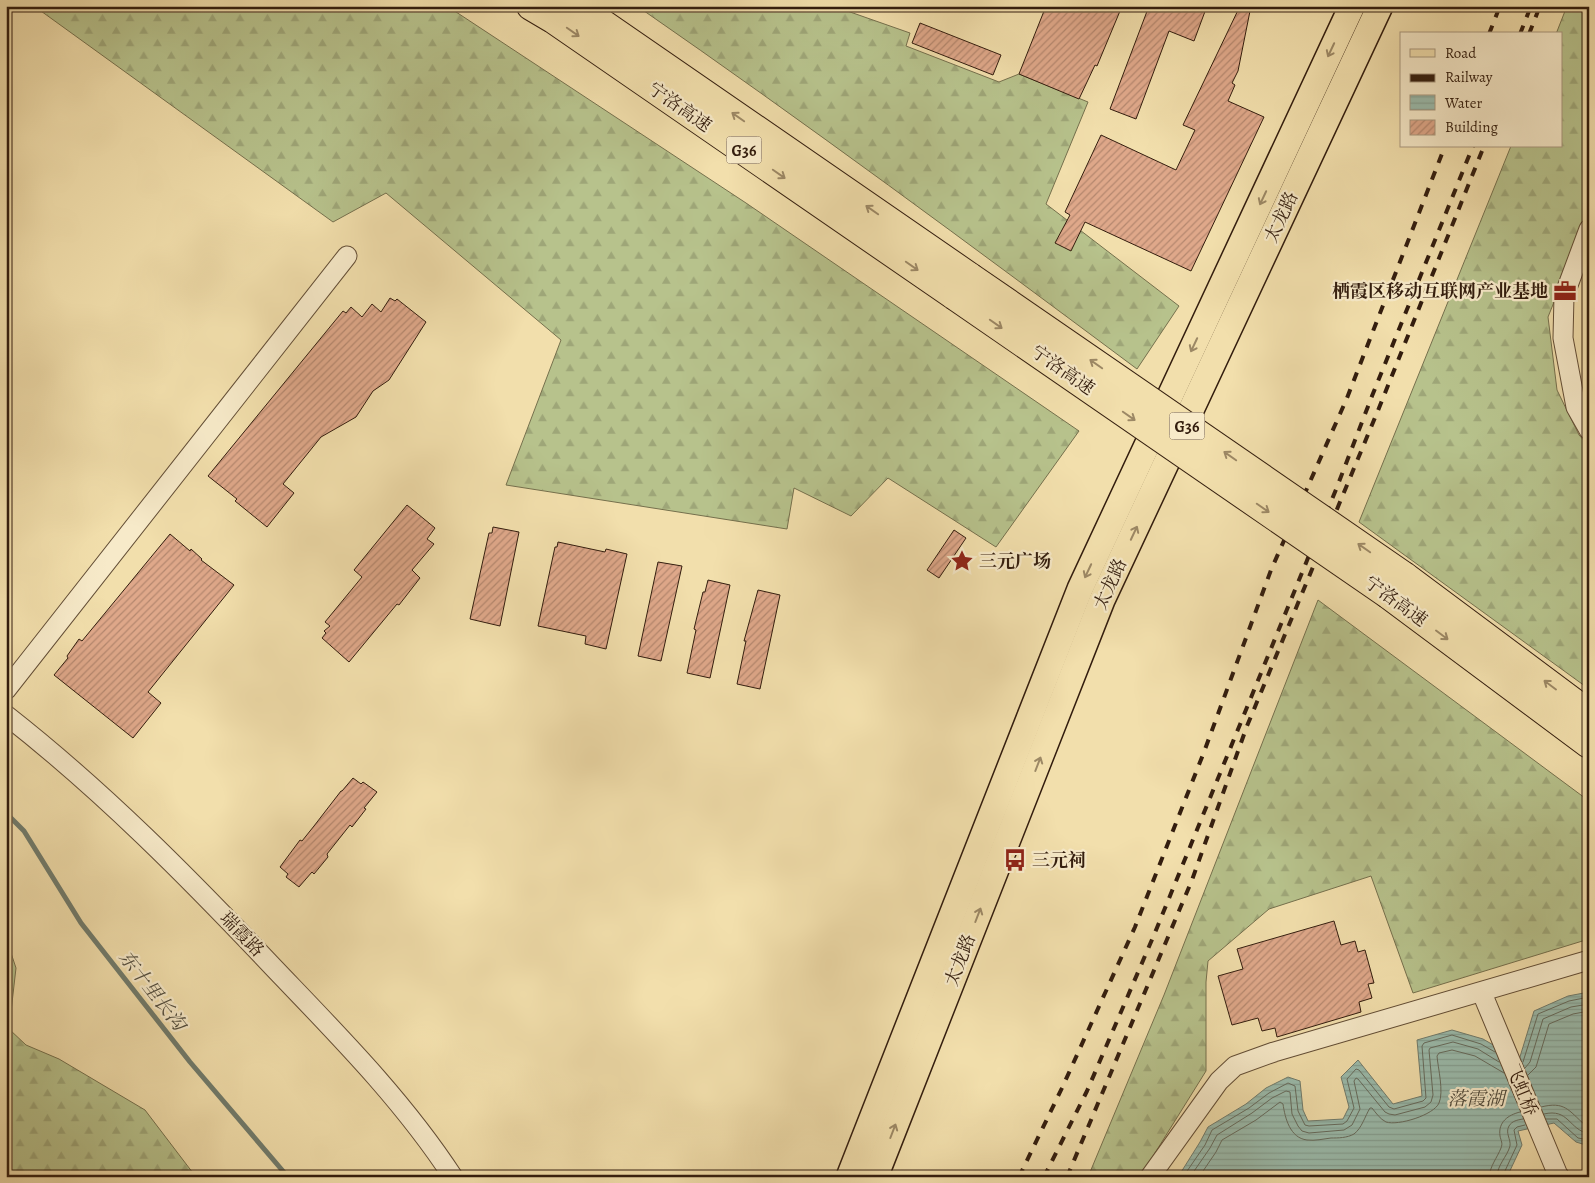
<svg xmlns="http://www.w3.org/2000/svg" width="1595" height="1183" viewBox="0 0 1595 1183" font-family="Alegreya,'Noto Serif SC',serif">
<style>
.forest{fill:url(#forest-firs);stroke:#75704d}
.water{fill:url(#water-rules);stroke:#717c6d}
.lines{fill:none;stroke-linecap:round;stroke-linejoin:round}
.shore{stroke:#676c5e;stroke-width:1}
.stream{stroke:#717c6d;stroke-width:5}
.building{fill:url(#building-hatch);stroke:#331d0e}
.minor-casing{stroke:#634e36;stroke-width:21}
.major-casing{stroke:#331d0e;stroke-width:28}
.highway-casing{stroke:#331d0e;stroke-width:30}
.minor{stroke:#f7eac9;stroke-width:19}
.major{stroke:#f2dfac;stroke-width:25}
.highway{stroke:#f2dfac;stroke-width:28}
.rail{stroke:#331d0e;stroke-width:4;stroke-dasharray:9 9;stroke-linecap:butt}
.highway-bridge-casing{stroke:#331d0e;stroke-width:30;stroke-linecap:butt}
.highway-bridge{stroke:#f2dfac;stroke-width:28}
.oneway{stroke:#9c8865}
.labels{text-anchor:middle;stroke-width:4.5;stroke-linejoin:round;paint-order:stroke}
.shield{fill:#f7eac9;stroke:#6e5a46;stroke-width:1}
.shield-label{font-size:16px;font-weight:bold;fill:#331d0e}
.street-label{font-size:18px;fill:#331d0e;stroke:#f7eac9}
.poi-label{font-size:18px;font-weight:bold;fill:#331d0e;stroke:#f7eac9;text-anchor:start}
.water-label{font-size:19px;font-style:italic;fill:#524d3e;stroke:#f7eac9}
</style>
<defs>
<pattern id="forest-firs" width="22" height="20" patternUnits="userSpaceOnUse" patternTransform="scale(1.25)"><rect width="22" height="20" fill="#b7c28c"/><path d="M5 1l3.5 6h-7zM16 11l3.5 6h-7z" fill="#9ea678"/></pattern>
<pattern id="water-rules" width="6" height="5" patternUnits="userSpaceOnUse" patternTransform="scale(1.25)"><rect width="6" height="5" fill="#9bbcad"/><path d="M0 2.5h6" fill="none" stroke="#86a194"/></pattern>
<pattern id="building-hatch" width="6" height="6" patternUnits="userSpaceOnUse" patternTransform="scale(1.25)"><rect width="6" height="6" fill="#dfa88a"/><path d="M-1 1l2-2M0 6l6-6M5 7l2-2" fill="none" stroke="#b5886f"/></pattern>
</defs>
<rect width="100%" height="100%" fill="#f2dfac"/>
<filter id="stains"><feTurbulence type="fractalNoise" baseFrequency=".004" numOctaves="4"/><feColorMatrix values="0 0 0 0 .2 0 0 0 0 .09 0 0 0 0 .02 0 0 0 .5 -.17"/></filter>
<radialGradient id="worn" r=".72"><stop offset=".6" stop-color="#630" stop-opacity="0"/><stop offset="1" stop-color="#630" stop-opacity=".3"/></radialGradient>
<g class="forest">
<polygon points="34,6 447,6 746,203 1079,431 996,547 888,478 851,516 794,488 787,529 506,485 561,340 386,193 333,222"/>
<path d="M 637,6 L 833,6 L 910,33 L 906,46 L 999,82 L 1019,74 L 1088,102 L 1046,204 L 1179,306 L 1137,369 C 972,246 806,123 637,6 Z"/>
<polygon points="1567,6 1589,6 1589,215 1548,317 1557,390 1579,435 1589,446 1589,689 1359,522 1511,146 1561,146 1561,34 1556,34"/>
<polygon points="1318,600 1589,801 1589,939 1413,993 1371,876 1269,909 1208,961 1206,982 1206,1071 1140,1177 1088,1177 1164,995"/>
<polygon points="6,938 16,968 9,1029 26,1045 59,1059 145,1110 196,1177 6,1177"/>
</g>
<polygon class="water" points="1589,992 1589,1146 1576,1142 1554,1123 1518,1131 1522,1145 1507,1177 1178,1177 1200,1142 1208,1127 1246,1104 1266,1088 1288,1077 1300,1081 1303,1110 1308,1121 1343,1119 1349,1107 1341,1077 1358,1060 1393,1104 1422,1096 1417,1040 1452,1030 1483,1039 1519,1060 1534,1011 1568,996"/>
<g class="lines">
<g class="shore">
<polyline points="1523,1062 1538,1014 1569,1001 1589,997"/>
<polyline points="1525,1068 1530,1062 1543,1019 1571,1007 1589,1004"/>
<polyline points="1528,1075 1536,1067 1549,1024 1573,1014 1589,1011"/>
<path d="M 1541,1107 C 1565,1101 1568,1110 1585,1125 L 1589,1126"/>
<path d="M 1544,1114 C 1569,1108 1568,1129 1589,1134"/>
<polyline points="1546,1119 1557,1119 1578,1138 1589,1140"/>
<polyline points="1183,1177 1205,1145 1212,1130 1249,1108 1269,1093 1288,1083 1295,1086 1298,1111 1305,1125 1309,1126 1343,1124 1347,1121 1354,1108 1347,1079 1356,1069 1359,1070 1389,1107 1394,1109 1423,1101 1426,1098 1422,1046 1424,1043 1452,1035 1481,1044 1495,1052"/>
<polyline points="1190,1177 1210,1148 1217,1135 1252,1113 1272,1098 1286,1091 1290,1092 1292,1114 1298,1126 1302,1131 1309,1133 1344,1130 1352,1125 1360,1109 1354,1081 1356,1078 1358,1079 1385,1112 1389,1114 1395,1115 1425,1107 1431,1102 1433,1095 1429,1050 1430,1048 1453,1042 1478,1049 1499,1062"/>
<path d="M 1199,1177 L 1216,1152 L 1222,1140 L 1256,1120 L 1280,1102 L 1283,1104 C 1285,1118 1290,1138 1307,1140 C 1315,1141 1323,1139 1331,1138 C 1338,1138 1347,1138 1354,1134 C 1362,1128 1365,1116 1370,1108 L 1372,1108 C 1376,1113 1380,1119 1386,1122 C 1398,1126 1434,1115 1439,1103 C 1444,1092 1438,1068 1437,1056 L 1439,1053 L 1452,1050 L 1475,1056 L 1504,1073"/>
<path d="M 1489,1177 C 1490,1166 1497,1158 1501,1148 C 1503,1143 1501,1141 1500,1136 C 1498,1122 1508,1115 1520,1112"/>
<path d="M 1497,1177 C 1497,1165 1507,1157 1510,1146 C 1511,1139 1505,1133 1509,1126 C 1512,1121 1517,1120 1523,1119"/>
<polyline points="1503,1177 1504,1173 1517,1145 1514,1130 1517,1127 1525,1125"/>
</g>
<polyline class="stream" points="6,813 24,831 81,923 190,1062 288,1177"/>
</g>
<g class="building">
<polygon points="1046,6 1107,6 1120,11 1097,66 1095,65 1079,99 1019,74"/>
<polygon points="1149,6 1207,6 1194,41 1169,31 1136,119 1110,109"/>
<polygon points="1240,6 1251,6 1238,71 1232,83 1235,85 1228,101 1264,117 1191,271 1085,222 1071,251 1055,243 1070,215 1065,212 1101,135 1176,170 1195,130 1183,125"/>
<polygon points="920,23 1001,55 993,75 912,43"/>
<polygon points="390,298 395,301 397,299 426,322 389,380 373,391 356,417 321,437 283,484 294,493 267,527 235,501 237,499 208,476 343,311 346,313 351,307 362,317 372,304 381,312"/>
<polygon points="407,505 435,528 427,539 434,544 412,570 420,578 399,605 397,604 349,662 322,638 326,633 324,631 330,626 325,622 362,577 354,570"/>
<polygon points="493,527 519,532 500,626 470,619 489,533 492,533"/>
<polygon points="954,530 966,538 939,578 927,570"/>
<polygon points="170,534 190,551 191,549 202,559 201,560 234,585 148,692 161,703 133,738 54,675 68,658 67,656 79,639 82,641"/>
<polygon points="558,542 605,552 606,549 627,554 606,649 585,644 586,636 538,626 555,547 557,547"/>
<polygon points="658,562 682,566 661,661 638,656"/>
<polygon points="708,580 730,585 710,678 687,673 696,630 694,629 703,592 705,592"/>
<polygon points="758,590 780,595 760,689 737,684 746,641 744,641"/>
<polygon points="353,778 361,784 363,782 377,792 364,808 366,809 352,827 350,825 327,854 328,857 314,874 312,872 299,887 286,877 288,874 280,867 300,840 302,841 314,826 341,791 342,791"/>
<polygon points="1334,921 1341,945 1355,941 1358,952 1365,950 1374,983 1368,984 1372,998 1359,1002 1361,1012 1277,1037 1275,1028 1262,1031 1258,1018 1232,1025 1218,976 1243,969 1237,949"/>
</g>
<g class="lines">
<defs>
<g id="minor">
<polyline points="1589,229 1564,296 1563,338 1576,407 1589,430"/>
<polyline points="6,690 347,256"/>
<path d="M 6,715 C 103,791 189,878 273,967 C 337,1034 402,1099 453,1177"/>
<polyline points="1482,993 1558,1175 1560,1177"/>
<polyline points="1150,1177 1219,1081 1235,1066 1274,1052 1589,960"/>
</g>
<g id="major">
<polyline points="849,1177 1080,589 1352,6"/>
<polyline points="875,1177 1102,600 1380,6"/>
</g>
<g id="highway">
<polyline points="531,6 553,19 955,296"/>
<polyline points="577,6 970,277"/>
<polyline points="1404,576 1589,714"/>
<polyline points="1389,595 1589,744"/>
</g>
</defs>
<use href="#minor" class="minor-casing"/>
<use href="#major" class="major-casing"/>
<use href="#highway" class="highway-casing"/>
<use href="#minor" class="minor"/>
<use href="#major" class="major"/>
<use href="#highway" class="highway"/>
<g class="rail">
<polyline points="1489,34 1500,6"/>
<polyline points="1520,34 1531,6"/>
<polyline points="1529,34 1540,6"/>
<polyline points="1019,1177 1062,1088 1135,927 1204,752 1271,570 1347,398 1445,146"/>
<polyline points="1044,1177 1087,1091 1154,935 1337,487 1372,396 1473,146"/>
<polyline points="1067,1177 1192,880 1247,726 1379,408 1484,146"/>
</g>
<defs>
<g id="highway-bridge">
<polyline points="970,277 1404,576"/>
<polyline points="955,296 1389,595"/>
</g>
</defs>
<use href="#highway-bridge" class="highway-bridge-casing"/>
<use href="#highway-bridge" class="highway-bridge"/>
</g>
<defs><path id="oneway-shaft" d="M-6 0H5M1.5-3L5.5 0L1.5 3" fill="none" stroke-width="1.6" stroke-linecap="round" stroke-linejoin="round" transform="scale(1.25)"/></defs>
<g class="oneway">
<use href="#oneway-shaft" transform="translate(573 32) rotate(35)"/>
<use href="#oneway-shaft" transform="translate(1331 50) rotate(115)"/>
<use href="#oneway-shaft" transform="translate(738 117) rotate(-145)"/>
<use href="#oneway-shaft" transform="translate(779 174) rotate(35)"/>
<use href="#oneway-shaft" transform="translate(1263 198) rotate(115)"/>
<use href="#oneway-shaft" transform="translate(872 210) rotate(-145)"/>
<use href="#oneway-shaft" transform="translate(912 266) rotate(35)"/>
<use href="#oneway-shaft" transform="translate(996 324) rotate(35)"/>
<use href="#oneway-shaft" transform="translate(1194 345) rotate(115)"/>
<use href="#oneway-shaft" transform="translate(1096 364) rotate(-145)"/>
<use href="#oneway-shaft" transform="translate(1129 416) rotate(35)"/>
<use href="#oneway-shaft" transform="translate(1230 456) rotate(-145)"/>
<use href="#oneway-shaft" transform="translate(1263 508) rotate(35)"/>
<use href="#oneway-shaft" transform="translate(1134 533) rotate(-65)"/>
<use href="#oneway-shaft" transform="translate(1364 548) rotate(-145)"/>
<use href="#oneway-shaft" transform="translate(1088 571) rotate(115)"/>
<use href="#oneway-shaft" transform="translate(1442 635) rotate(37)"/>
<use href="#oneway-shaft" transform="translate(1550 685) rotate(-143)"/>
<use href="#oneway-shaft" transform="translate(1038 764) rotate(-69)"/>
<use href="#oneway-shaft" transform="translate(978 915) rotate(-69)"/>
<use href="#oneway-shaft" transform="translate(893 1131) rotate(-69)"/>
</g>
<defs>
<symbol id="office-bare" viewBox="-9 -9 18 18"><path d="M-6-3h4V-5.5h4V-3h4V5H-6ZM-1-4.5V-3h2v-1.5ZM-6 0V1H6V0Z" fill="#8f2418" stroke="#f7eac9" stroke-width="2.5" paint-order="stroke"/></symbol>
<symbol id="sight-bare" viewBox="-9 -9 18 18"><path d="M0-6L1.8-2.2L6-1.7L2.9 1.2L3.7 5.4L0 3.3L-3.7 5.4L-2.9 1.2L-6-1.7L-1.8-2.2Z" fill="#8f2418" stroke="#f7eac9" stroke-width="2.5" paint-order="stroke"/></symbol>
<symbol id="bus-bare" viewBox="-9 -9 18 18"><path d="M-5-6H5V4H4V6H2V4H-2V6H-4V4H-5ZM-3.5-4V0h7V-4ZM-3.5 1.2v1.5H-2V1.2ZM2 1.2v1.5H3.5V1.2Z" fill="#8f2418" stroke="#f7eac9" stroke-width="2.5" paint-order="stroke"/></symbol>
</defs>
<g fill-rule="evenodd">
<use href="#office-bare" x="1549" y="275" width="32" height="32"/>
<use href="#sight-bare" x="946" y="545" width="32" height="32"/>
<use href="#bus-bare" x="999" y="844" width="32" height="32"/>
</g>
<g class="labels">
<g class="shield">
<rect x="726.5" y="136.5" width="35" height="27" rx="4"/>
<rect x="1169.5" y="412.5" width="35" height="27" rx="4"/>
</g>
<g class="shield-label">
<text x="744" y="156">G36</text>
<text x="1187" y="432">G36</text>
</g>
<g class="street-label">
<text transform="translate(680 107) rotate(35)" y="6">宁洛高速</text>
<text transform="translate(1281 217) rotate(-65)" y="6">太龙路</text>
<text transform="translate(1063 370) rotate(35)" y="6">宁洛高速</text>
<text transform="translate(1110 584) rotate(-66)" y="6">太龙路</text>
<text transform="translate(1396 601) rotate(36)" y="6">宁洛高速</text>
<text transform="translate(242 934) rotate(46)" y="6">瑞霞路</text>
<text transform="translate(960 960) rotate(-69)" y="6">太龙路</text>
<text transform="translate(1522 1090) rotate(68)" y="6">飞虹桥</text>
</g>
<g class="poi-label">
<text x="1548" y="297" text-anchor="end">栖霞区移动互联网产业基地</text>
<text x="979" y="567">三元广场</text>
<text x="1032" y="866">三元祠</text>
</g>
<g class="water-label">
<text transform="translate(153 990) rotate(52)" y="7">东十里长沟</text>
<text x="1476" y="1105">落霞湖</text>
</g>
</g>
<rect width="1595" height="1183" fill="none" stroke="#f2dfac" stroke-width="25"/>
<rect x="8" y="8" width="1580" height="1168" fill="none" stroke="#331d0e" stroke-width="2.5"/>
<rect x="12" y="12" width="1570" height="1158" fill="none" stroke="#331d0e"/>
<rect x="1400" y="32" width="162" height="115" fill="#f7eac9" stroke="#a9987e"/>
<rect x="1410" y="49" width="25" height="8" fill="#f2dfac" stroke="#a9987e"/>
<text x="1445" y="58" font-size="15" fill="#331d0e">Road</text>
<rect x="1410" y="74" width="25" height="8" fill="#331d0e" stroke="#a9987e"/>
<text x="1445" y="82" font-size="15" fill="#331d0e">Railway</text>
<rect x="1410" y="95" width="25" height="15" fill="url(#water-rules)" stroke="#a9987e"/>
<text x="1445" y="108" font-size="15" fill="#331d0e">Water</text>
<rect x="1410" y="120" width="25" height="15" fill="url(#building-hatch)" stroke="#a9987e"/>
<text x="1445" y="132" font-size="15" fill="#331d0e">Building</text>
<rect width="100%" height="100%" filter="url(#stains)"/>
<rect width="100%" height="100%" fill="url(#worn)"/>
</svg>
